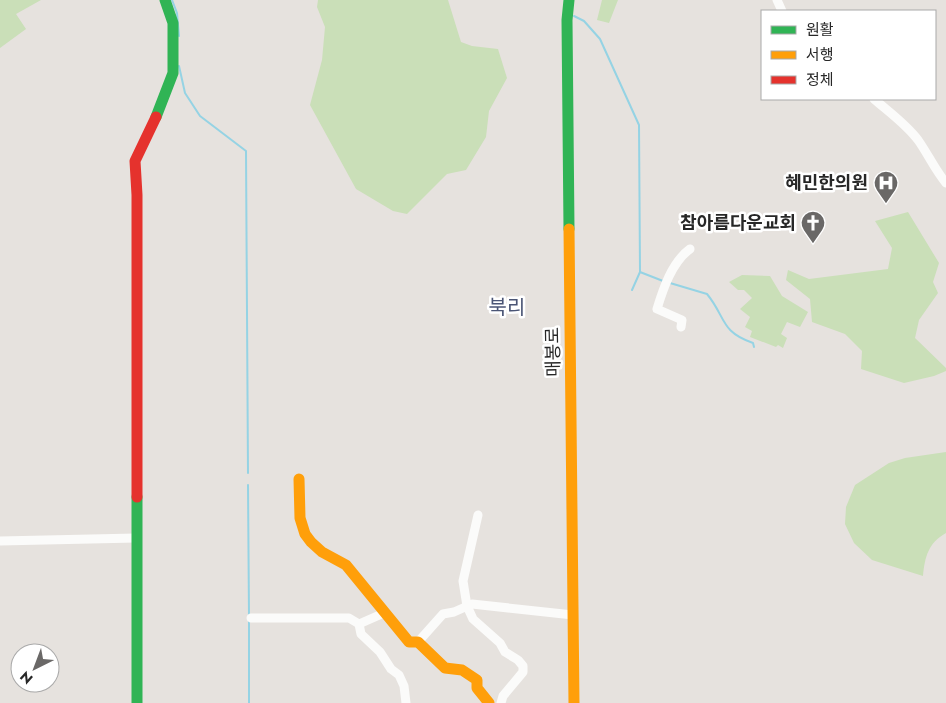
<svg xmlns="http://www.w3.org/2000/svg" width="946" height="703" viewBox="0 0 946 703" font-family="Jost,'Noto Sans KR',sans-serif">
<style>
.green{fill:#cadfb8}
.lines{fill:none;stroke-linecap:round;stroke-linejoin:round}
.stream{stroke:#95d3e4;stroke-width:2}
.street{stroke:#fbfbfa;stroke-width:9}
.fast{stroke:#30b455;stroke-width:11}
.slow{stroke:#ff9f0a;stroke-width:11}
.jam{stroke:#e5322d;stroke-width:11}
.labels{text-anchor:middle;stroke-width:5;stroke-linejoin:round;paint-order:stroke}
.poi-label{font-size:18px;font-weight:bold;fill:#272727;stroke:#fff;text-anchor:end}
.street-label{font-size:18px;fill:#272727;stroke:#fff}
.quarter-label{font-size:20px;fill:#4b5575;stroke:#fff}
</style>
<rect width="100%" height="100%" fill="#e6e2de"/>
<g class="green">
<polygon points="0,0 41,0 16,14 26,29 0,48"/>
<polygon points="318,0 448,0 461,42 472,46 498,49 507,78 489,111 486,137 466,170 447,174 407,214 393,211 356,189 310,105 322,60 325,27 317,7"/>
<polygon points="602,0 618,0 609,23 597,20"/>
<polygon points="908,212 939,263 933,282 938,293 919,320 915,338 946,368 946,371 934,376 904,383 861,369 862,351 845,334 812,322 810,299 786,280 788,270 809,279 888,269 892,248 875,221"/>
<polygon points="742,275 770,276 782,296 808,312 800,327 787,322 781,334 787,338 783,348 778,345 776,347 750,337 752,331 745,327 750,317 740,309 752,298 744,290 738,290 729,282"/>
<path d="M 946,452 L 946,533 C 928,543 925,557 923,576 L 872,560 L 854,543 L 845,524 L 846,507 L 855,485 L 889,463 L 905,458 Z"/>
</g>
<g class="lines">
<g class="stream">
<polyline points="172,0 177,13 179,36"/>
<polyline points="574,16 584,21 600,39 639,125 640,272 632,290"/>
<polyline points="179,66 185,93 200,116 246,151 248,473"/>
<polyline points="640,272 663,281"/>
<path d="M 670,283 L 707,294 C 726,317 720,332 753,343 L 754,347"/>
<polyline points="248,485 249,616"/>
<polyline points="249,620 249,703"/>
</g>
<g class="street">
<polyline points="777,0 782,11"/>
<path d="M 874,99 C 889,112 906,124 918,140 C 928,154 935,170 946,183"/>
<path d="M 681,327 L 682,320 L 657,309 C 663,289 672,262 690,249"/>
<polyline points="478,515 463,581 467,606 473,619 500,643 505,652 518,660 523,666 523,672 503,696 501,703"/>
<polyline points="0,541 136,538"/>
<polyline points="251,618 349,618 359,624 361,634 380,652 391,669 399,675 404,686 406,703"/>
<polyline points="359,624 384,613"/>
<polyline points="418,642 443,614 454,612 472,604 573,615"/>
</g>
<g class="fast">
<polyline points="569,0 567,20 569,229"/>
<polyline points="156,117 173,73 173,23 165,0"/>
<polyline points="137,497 137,703"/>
</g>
<g class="slow">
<polyline points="569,229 574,703"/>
<polyline points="299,479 300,518 305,534 311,542 322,552 346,565 409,642 418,642 445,668 462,670 477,680 477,688 489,703"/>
</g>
<polyline class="jam" points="137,497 137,195 135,161 156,117"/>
</g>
<defs>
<symbol id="hospital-pin" viewBox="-11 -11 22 30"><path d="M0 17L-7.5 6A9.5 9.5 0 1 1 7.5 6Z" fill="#6a6867" stroke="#fff"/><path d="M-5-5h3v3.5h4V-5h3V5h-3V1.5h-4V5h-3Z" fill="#fff"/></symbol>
<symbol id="church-pin" viewBox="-11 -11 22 30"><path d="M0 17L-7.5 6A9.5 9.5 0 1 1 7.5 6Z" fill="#6a6867" stroke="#fff"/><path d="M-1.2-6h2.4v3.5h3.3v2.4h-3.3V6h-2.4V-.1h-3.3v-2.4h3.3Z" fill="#fff"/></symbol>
</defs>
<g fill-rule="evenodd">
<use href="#hospital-pin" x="872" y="169" width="28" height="38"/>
<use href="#church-pin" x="799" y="209" width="28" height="38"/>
</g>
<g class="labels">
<g class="poi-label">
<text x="868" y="189">혜민한의원</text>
<text x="796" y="229">참아름다운교회</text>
</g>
<g class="street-label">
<text transform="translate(553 352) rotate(-91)" y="6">매봉로</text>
</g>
<g class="quarter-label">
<text x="507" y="314">북리</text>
</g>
</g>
<rect x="761" y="10" width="175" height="90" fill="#ffffff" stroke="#a9a9a9"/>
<rect x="771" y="26" width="25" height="8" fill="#30b455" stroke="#a9a9a9"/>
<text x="806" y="35" font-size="15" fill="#272727">원활</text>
<rect x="771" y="51" width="25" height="8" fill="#ff9f0a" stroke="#a9a9a9"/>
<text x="806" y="60" font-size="15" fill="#272727">서행</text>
<rect x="771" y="76" width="25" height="8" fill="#e5322d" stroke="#a9a9a9"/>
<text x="806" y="85" font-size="15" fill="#272727">정체</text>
<g transform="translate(35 668) rotate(222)"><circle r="24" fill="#ffffff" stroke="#a9a9a9"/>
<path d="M0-4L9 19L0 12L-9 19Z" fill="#6a6867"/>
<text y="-8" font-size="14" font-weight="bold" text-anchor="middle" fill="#272727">N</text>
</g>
</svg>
